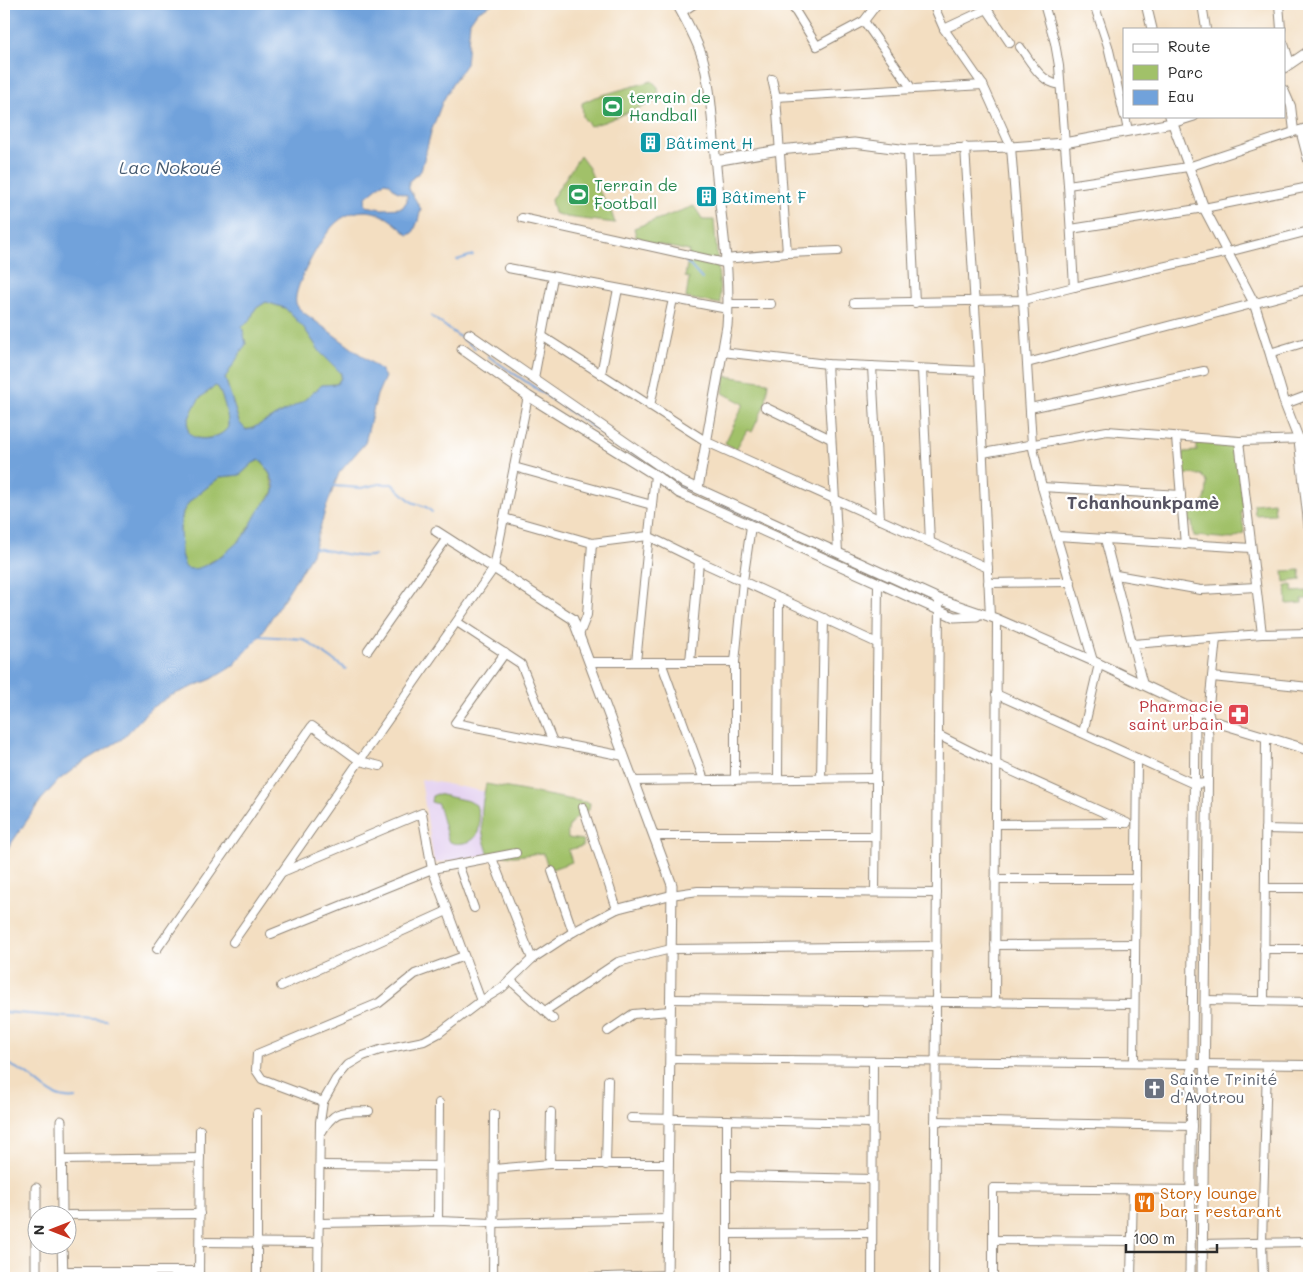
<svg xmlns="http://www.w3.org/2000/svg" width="1313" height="1282" viewBox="0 0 1313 1282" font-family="Mali,sans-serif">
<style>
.built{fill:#e5d3f1}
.green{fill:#a1c169;stroke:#66764a}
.water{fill:#71a2db;stroke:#4e6683;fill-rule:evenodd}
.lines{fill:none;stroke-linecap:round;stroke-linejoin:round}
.stream{stroke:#71a2db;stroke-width:2}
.minor-casing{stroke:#8f8476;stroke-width:10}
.tertiary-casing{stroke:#8f8476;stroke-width:11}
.minor{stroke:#fff;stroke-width:8}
.tertiary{stroke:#fff;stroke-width:9}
.labels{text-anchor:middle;stroke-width:4.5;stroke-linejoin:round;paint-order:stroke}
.leisure-label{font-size:16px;fill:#27864d;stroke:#fff;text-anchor:start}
.culture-label{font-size:16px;fill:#0d838f;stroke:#fff;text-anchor:start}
.health-label{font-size:16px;fill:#be3a42;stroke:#fff;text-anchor:end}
.worship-label{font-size:16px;fill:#5b616d;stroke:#fff;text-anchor:start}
.food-label{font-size:16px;fill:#c56008;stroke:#fff;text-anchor:start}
.water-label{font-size:18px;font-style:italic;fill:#475b71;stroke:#fff}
.neighbourhood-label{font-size:18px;font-weight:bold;fill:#565362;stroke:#fff}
</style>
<rect width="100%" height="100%" fill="#fff"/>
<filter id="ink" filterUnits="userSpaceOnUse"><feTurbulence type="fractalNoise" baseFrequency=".02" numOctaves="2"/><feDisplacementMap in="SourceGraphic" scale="10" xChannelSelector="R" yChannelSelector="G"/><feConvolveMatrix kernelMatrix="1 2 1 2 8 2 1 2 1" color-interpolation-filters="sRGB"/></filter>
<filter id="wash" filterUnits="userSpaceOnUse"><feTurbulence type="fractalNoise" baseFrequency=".0096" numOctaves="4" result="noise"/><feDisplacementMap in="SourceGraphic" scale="20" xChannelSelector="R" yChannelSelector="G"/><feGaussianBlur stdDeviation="1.12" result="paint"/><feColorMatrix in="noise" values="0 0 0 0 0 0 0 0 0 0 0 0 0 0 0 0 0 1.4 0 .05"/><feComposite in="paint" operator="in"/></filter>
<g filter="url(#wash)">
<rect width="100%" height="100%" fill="#f3dec1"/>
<polygon class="built" points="421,779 487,792 487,856 434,863"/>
<g class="green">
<polygon points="652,81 658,87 659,100 604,122 590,126 583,117 582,103 595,97"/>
<polygon points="580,156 589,168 597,188 610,208 615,223 566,217 554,213 551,200"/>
<polygon points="694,206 703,220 714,220 721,304 686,298 689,278 685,277 689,251 637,240 634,228"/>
<polygon points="266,302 285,308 304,328 321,353 341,373 341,377 337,384 322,385 302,402 251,429 244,429 239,422 225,377 246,344 242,326 250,321 255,309"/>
<polygon points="725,376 768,382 766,402 752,432 747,430 736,449 725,443 744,404 723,393"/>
<path d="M 215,386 L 218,387 C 223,398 229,414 228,427 C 223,437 199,443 190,434 C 183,425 194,406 200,398 C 204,394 210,391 215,386 Z"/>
<path d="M 1235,440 L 1244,511 L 1241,512 L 1244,530 L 1243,534 L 1233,539 L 1194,536 L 1192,522 L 1188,522 L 1188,515 C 1204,510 1207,498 1207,482 L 1202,475 L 1184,474 L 1183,452 L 1197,451 L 1197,441 Z"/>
<polygon points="260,460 263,462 270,475 274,491 257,514 245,534 233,548 199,569 189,569 185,567 181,554 180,528 183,512 190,501 220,477 240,475 253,463"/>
<polygon points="1274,502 1275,514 1255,515 1254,504"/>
<polygon points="1300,570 1301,580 1284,582 1283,571"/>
<polygon points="1292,585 1293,592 1307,591 1308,599 1302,599 1302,603 1287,604 1286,586"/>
<path d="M 486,784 L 590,803 L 589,810 C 576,817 566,822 568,838 L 583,840 L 583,846 L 568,850 L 572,862 L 549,870 L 543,853 L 515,856 L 489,855 C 479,829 480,811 486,784 Z"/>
<path d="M 437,794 L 469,801 L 476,805 C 481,820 483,841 463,843 C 456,844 452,844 448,840 L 438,804 L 431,802 L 432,796 Z"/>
</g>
<path class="water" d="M 4,4 L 492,4 L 477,12 L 470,22 L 466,64 L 454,81 L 442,103 L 431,132 L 421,171 L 409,181 L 409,189 L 421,209 L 418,221 L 413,233 L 408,235 C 398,226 387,215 373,212 C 360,209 346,214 337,222 C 324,232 292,288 296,303 C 297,307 301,310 303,312 L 380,369 L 385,377 L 377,395 L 365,443 L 339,473 L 326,508 L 312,554 L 260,636 L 233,666 L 212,679 L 170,696 L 151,708 L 122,739 L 79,765 L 59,780 L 41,800 L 4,854 ZM 384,182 L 389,183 L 396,191 L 407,195 L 407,201 L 402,208 L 382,209 L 366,206 L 365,202 L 366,197 ZM 266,302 L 285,308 L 304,328 L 321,353 L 341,373 L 341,378 L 337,384 L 322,385 L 302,402 L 251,429 L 246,430 L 239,422 L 225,378 L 246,344 L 242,326 L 250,321 L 255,309 ZM 215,386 L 218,387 C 223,398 229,415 228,427 C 223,437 199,444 190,434 C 183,425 194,406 200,398 C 204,394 210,391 215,386 ZM 260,460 L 263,462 C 267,470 276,481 274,491 C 273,497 265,501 262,506 C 255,514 252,524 246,533 C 237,545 200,577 185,567 L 181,554 L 180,528 L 183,512 L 190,501 L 220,477 L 240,475 L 253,463 Z"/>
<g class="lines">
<g class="stream">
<polyline points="684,259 702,279"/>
<polyline points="457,260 473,255"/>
<polyline points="431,316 475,348"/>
<polyline points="488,356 680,486 763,523"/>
<polyline points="334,486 361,488 379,484 392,484 412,502 426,507 432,512"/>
<path d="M 314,548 C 329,550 364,560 375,555"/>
<polyline points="945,606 955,611"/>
<polyline points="260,636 303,639 346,669"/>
<polyline points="4,1012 106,1020"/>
<path d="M 4,1062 C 12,1066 21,1070 28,1075 C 44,1087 54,1101 76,1098"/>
</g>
</g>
</g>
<g filter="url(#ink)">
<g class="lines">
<defs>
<g id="minor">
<polyline points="791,4 817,46 864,21 877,4"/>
<polyline points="933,4 944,29 983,85 1011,147 1023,300 1032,444 1042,487 1093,661"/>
<polyline points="1044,4 1055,43 1059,66 1068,185 1074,287"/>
<polyline points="1094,4 1108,46 1124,115"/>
<polyline points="1202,4 1206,29"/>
<polyline points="1279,4 1281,29"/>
<polyline points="987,9 1010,43"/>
<polyline points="682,12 694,4"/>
<polyline points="864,21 912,89"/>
<polyline points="944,29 987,9 992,4"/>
<polyline points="1284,44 1290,63"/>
<path d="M 1020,47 C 1031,62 1040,82 1060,85"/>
<polyline points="772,79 776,97 787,253"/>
<polyline points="1284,90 1291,106 1294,131"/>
<polyline points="776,97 983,85"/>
<polyline points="1125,116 1128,131"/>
<polyline points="1300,130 1309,164"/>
<polyline points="965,147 979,371 990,617"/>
<polyline points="908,150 915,303"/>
<polyline points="1068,185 1188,167 1309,127"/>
<polyline points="522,218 725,263"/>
<polyline points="1071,229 1204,208 1309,187"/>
<polyline points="725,259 787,253 838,251"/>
<polyline points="508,268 728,309"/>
<polyline points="854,303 1023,300 1074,287 1228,252 1309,231"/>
<polyline points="728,304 771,304"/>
<polyline points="542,336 707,442 988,568"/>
<polyline points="722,352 827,364 979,371"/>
<polyline points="1270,353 1309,341"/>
<polyline points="1027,363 1309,289"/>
<polyline points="827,364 838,552"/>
<polyline points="872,366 880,520"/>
<polyline points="922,369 930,542"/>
<polyline points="601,374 618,289"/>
<polyline points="534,378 553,277"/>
<polyline points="1285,404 1309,395"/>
<polyline points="650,406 673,299"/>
<polyline points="765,407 831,439"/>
<polyline points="1030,408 1204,371"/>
<polyline points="1176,437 1185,545"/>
<polyline points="1239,441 1262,634"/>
<polyline points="983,453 1107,431 1239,441 1309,439"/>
<polyline points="514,467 652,505"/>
<polyline points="1042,487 1181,495"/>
<polyline points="504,518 592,543 648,536 699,561 877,643"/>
<polyline points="1057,536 1251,548"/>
<polyline points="1105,539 1143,685"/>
<polyline points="1116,575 1201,590 1256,587"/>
<polyline points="988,583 1071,582"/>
<polyline points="457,622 521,664 553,742"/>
<polyline points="579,635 587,615 592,543"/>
<polyline points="1133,644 1262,634 1309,633"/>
<polyline points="368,650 447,538"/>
<polyline points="505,653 455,723 624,756"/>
<polyline points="590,662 735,662"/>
<polyline points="636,662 655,475"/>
<polyline points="661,662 704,780"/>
<polyline points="690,662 699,561"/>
<polyline points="1212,677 1309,687"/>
<polyline points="996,694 1194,784 1207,783"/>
<polyline points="1208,715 1216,638"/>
<polyline points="1083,733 1099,664"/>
<polyline points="938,735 996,764 1127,823"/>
<polyline points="778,779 779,598"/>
<polyline points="821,779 824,618"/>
<polyline points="735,780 735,662 743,581 751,526"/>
<polyline points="633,781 876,778"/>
<polyline points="583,807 617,909"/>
<polyline points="996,824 1124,823"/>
<polyline points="1265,829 1309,830"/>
<polyline points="654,836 875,836"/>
<polyline points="492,858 532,959"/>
<polyline points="458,864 474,908"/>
<polyline points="552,871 573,932"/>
<polyline points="280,873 422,813 432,869 481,1001"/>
<polyline points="995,879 1136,879"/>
<polyline points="1265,888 1309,888"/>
<polyline points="875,892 878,583"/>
<polyline points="271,934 432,869 516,853"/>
<polyline points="233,942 494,568 528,396"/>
<polyline points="995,945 1135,944"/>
<polyline points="157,949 312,726 360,761 380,766"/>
<polyline points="1264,949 1309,949"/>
<polyline points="510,980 553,1019"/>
<polyline points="281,986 447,911"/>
<polyline points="670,999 1134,1004"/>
<polyline points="1205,1000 1309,1002"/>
<polyline points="1264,1001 1266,737"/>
<polyline points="995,1003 997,619"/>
<polyline points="545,1011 618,962 671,949 937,946"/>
<polyline points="608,1031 633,1014 670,1011"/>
<polyline points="670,1059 1309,1065"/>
<polyline points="1134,1063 1137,758"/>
<polyline points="323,1102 262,1079 256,1070 257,1054 379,1003 415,974 464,956"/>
<polyline points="631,1118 872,1123"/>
<polyline points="935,1121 1192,1126"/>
<path d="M 321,1133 C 335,1108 343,1112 369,1111"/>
<polyline points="61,1160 200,1158"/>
<polyline points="550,1164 551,1112"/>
<polyline points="320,1165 439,1166"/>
<polyline points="606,1165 608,1080"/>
<polyline points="494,1169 550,1164 668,1164"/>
<polyline points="727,1176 872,1179"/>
<polyline points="68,1215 200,1214"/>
<polyline points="438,1221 439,1103"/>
<polyline points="319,1223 438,1221 493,1223 667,1219"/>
<polyline points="727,1234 872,1233"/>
<polyline points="993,1240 1132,1241"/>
<polyline points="200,1242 319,1243"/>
<polyline points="1202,1244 1309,1242"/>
<polyline points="62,1271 199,1271"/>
<polyline points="199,1278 200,1130"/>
<polyline points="257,1278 257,1113"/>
<polyline points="318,1278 320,1122 323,1102 336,1079 348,1065 363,1056 380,1050 424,1041 439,1033 481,1001 502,988 532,959 573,932 617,909 671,895 698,891 937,893"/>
<polyline points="493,1278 494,1114"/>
<polyline points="577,1278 667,1275"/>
<polyline points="727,1278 727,1120"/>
<polyline points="872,1278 873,1061"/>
<polyline points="934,1278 939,599"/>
<polyline points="993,1278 993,1188 1203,1190"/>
<polyline points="1131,1278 1133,1190"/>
<polyline points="1263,1278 1262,1242 1267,1065"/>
</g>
<g id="tertiary">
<path d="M 677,4 C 686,20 700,46 704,63 C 713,100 713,140 717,177 C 722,226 731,277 727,326 L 698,488"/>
<polyline points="1146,4 1152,29"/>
<polyline points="1284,68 1309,51"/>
<polyline points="1170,116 1204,208 1254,303 1270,353 1285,404 1299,440 1309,526"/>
<polyline points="715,161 779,150 854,143 908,150 1011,147 1064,143 1172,123 1194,116"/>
<polyline points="469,334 683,482 939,599 997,619 1093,661 1190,707 1198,713"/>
<polyline points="462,349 528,396 655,475 679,493 954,617 977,616"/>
<polyline points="436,531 573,619 672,885 667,1278"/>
<circle cx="1202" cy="718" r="7"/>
<polyline points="1208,722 1219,723 1309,750"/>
<polyline points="61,1121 62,1214"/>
<polyline points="36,1188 36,1278"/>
<polyline points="62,1244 63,1278"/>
<polyline points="1190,1278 1195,719"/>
<polyline points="1202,1278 1208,735 1206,724"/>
</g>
</defs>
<use href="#minor" class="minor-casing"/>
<use href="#tertiary" class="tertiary-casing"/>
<use href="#minor" class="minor"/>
<use href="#tertiary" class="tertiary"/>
</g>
</g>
<defs>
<symbol id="stadium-square" viewBox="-11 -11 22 22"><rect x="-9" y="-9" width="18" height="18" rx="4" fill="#2e9e5b" stroke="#fff"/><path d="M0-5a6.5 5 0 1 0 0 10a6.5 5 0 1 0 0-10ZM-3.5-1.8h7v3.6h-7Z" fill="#fff"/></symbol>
<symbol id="building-square" viewBox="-11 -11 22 22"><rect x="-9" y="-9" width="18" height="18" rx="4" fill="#0f9aa8" stroke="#fff"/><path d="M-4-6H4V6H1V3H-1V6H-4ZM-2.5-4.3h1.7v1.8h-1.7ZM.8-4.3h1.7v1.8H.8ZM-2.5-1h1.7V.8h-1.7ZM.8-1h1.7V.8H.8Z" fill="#fff"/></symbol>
<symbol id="pharmacy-square" viewBox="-11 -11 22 22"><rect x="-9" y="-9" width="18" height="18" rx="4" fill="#e0444e" stroke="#fff"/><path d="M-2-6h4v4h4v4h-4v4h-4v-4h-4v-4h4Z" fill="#fff"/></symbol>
<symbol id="church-square" viewBox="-11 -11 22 22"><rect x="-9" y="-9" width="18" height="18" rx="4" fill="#6b7280" stroke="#fff"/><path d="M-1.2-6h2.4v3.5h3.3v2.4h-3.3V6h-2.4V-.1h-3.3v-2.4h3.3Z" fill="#fff"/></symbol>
<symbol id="restaurant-square" viewBox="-11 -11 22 22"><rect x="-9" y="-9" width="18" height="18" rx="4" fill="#e8710a" stroke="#fff"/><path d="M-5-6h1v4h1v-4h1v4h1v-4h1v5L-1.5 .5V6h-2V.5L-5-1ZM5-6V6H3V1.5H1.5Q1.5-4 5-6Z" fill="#fff"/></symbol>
</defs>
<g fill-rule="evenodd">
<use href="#stadium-square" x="600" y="94" width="25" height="25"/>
<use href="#building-square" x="638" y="130" width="25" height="25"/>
<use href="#stadium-square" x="566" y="182" width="25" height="25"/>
<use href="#building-square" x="694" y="184" width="25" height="25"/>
<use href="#pharmacy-square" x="1226" y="702" width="25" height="25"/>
<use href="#church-square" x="1142" y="1076" width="25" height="25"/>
<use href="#restaurant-square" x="1132" y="1190" width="25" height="25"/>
</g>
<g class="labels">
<g class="leisure-label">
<text x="629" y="103">terrain de<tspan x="629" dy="18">Handball</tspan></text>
<text x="594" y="191">Terrain de<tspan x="594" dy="18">Football</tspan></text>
</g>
<g class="culture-label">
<text x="666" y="149">Bâtiment H</text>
<text x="722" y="203">Bâtiment F</text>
</g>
<g class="health-label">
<text x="1223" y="712">Pharmacie<tspan x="1223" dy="18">saint urbain</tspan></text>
</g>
<g class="worship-label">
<text x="1170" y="1085">Sainte Trinité<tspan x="1170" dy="18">d'Avotrou</tspan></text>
</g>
<g class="food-label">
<text x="1160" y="1199">Story lounge<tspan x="1160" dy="18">bar - restarant</tspan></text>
</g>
<g class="water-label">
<text x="170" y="174">Lac Nokoué</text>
</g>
<g class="neighbourhood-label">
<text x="1143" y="509">Tchanhounkpamè</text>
</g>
</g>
<rect width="1313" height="1282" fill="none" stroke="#fff" stroke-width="20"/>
<rect x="1123" y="28" width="162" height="90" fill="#ffffff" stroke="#aaaaaa"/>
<rect x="1133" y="44" width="25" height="8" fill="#ffffff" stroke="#aaaaaa"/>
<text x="1168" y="52" font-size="15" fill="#2b2b2b">Route</text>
<rect x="1133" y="65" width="25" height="15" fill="#a1c169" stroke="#aaaaaa"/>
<text x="1168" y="78" font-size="15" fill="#2b2b2b">Parc</text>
<rect x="1133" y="90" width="25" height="15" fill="#71a2db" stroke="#aaaaaa"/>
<text x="1168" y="102" font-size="15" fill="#2b2b2b">Eau</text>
<g transform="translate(52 1230) rotate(270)"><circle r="24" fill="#ffffff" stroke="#aaaaaa"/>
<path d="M0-4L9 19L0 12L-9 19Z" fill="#c8321e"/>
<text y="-8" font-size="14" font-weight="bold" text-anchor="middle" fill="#2b2b2b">N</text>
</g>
<path d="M1126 1244v8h91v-8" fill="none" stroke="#2b2b2b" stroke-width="2.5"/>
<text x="1133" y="1244" font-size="15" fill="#2b2b2b" stroke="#ffffff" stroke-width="4" paint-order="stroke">100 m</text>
</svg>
